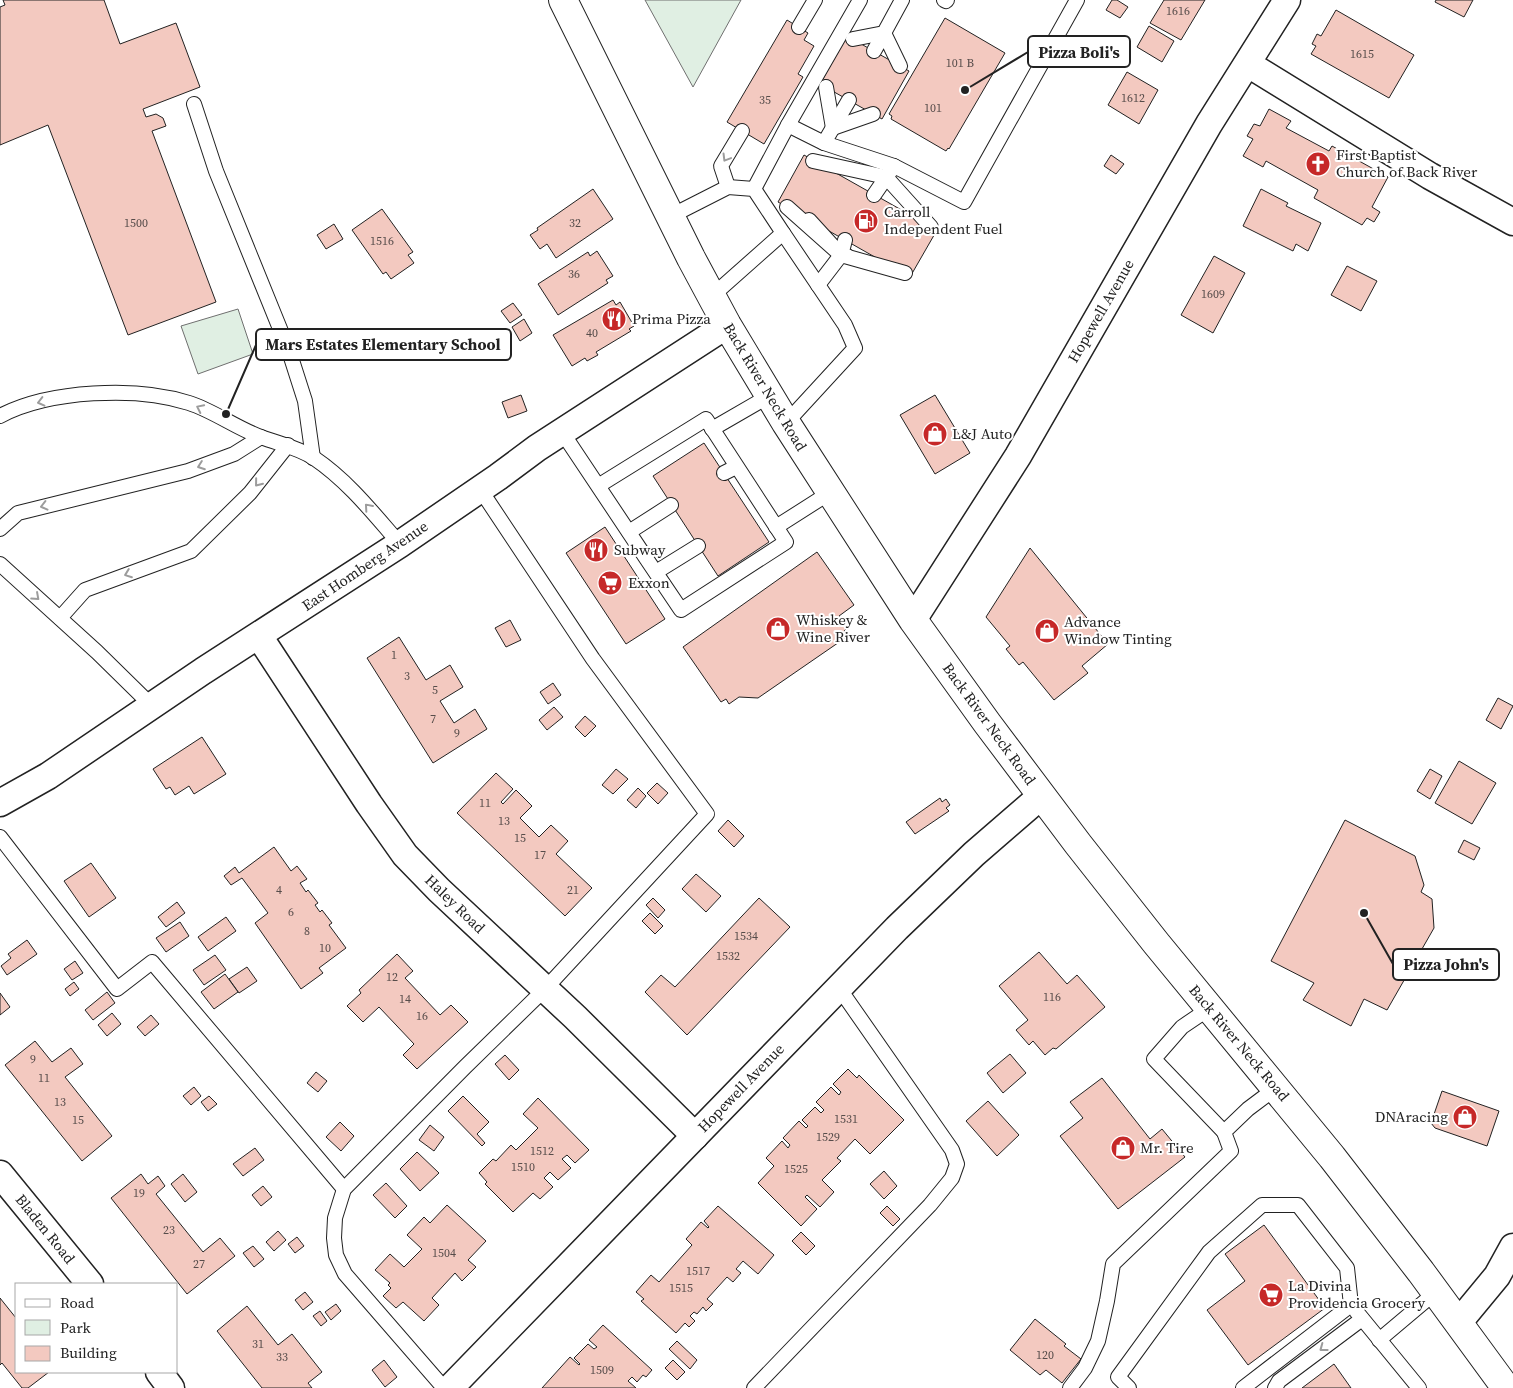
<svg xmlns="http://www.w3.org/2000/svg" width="1513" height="1388" viewBox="0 0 1513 1388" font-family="'Source Serif 4',serif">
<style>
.green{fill:#e0efe3;stroke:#6f6f6f}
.building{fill:#f3c9c0;stroke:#222}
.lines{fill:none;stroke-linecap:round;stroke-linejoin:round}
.lane-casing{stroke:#222;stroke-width:16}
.street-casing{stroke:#222;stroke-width:29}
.secondary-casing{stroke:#222;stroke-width:30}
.lane{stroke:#fff;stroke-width:14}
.street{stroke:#fff;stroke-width:26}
.secondary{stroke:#fff;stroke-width:28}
.oneway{stroke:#9c9c9c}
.labels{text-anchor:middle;stroke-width:4;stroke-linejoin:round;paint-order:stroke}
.number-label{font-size:12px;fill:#564c4a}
.poi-label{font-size:15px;fill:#222;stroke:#fff;text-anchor:start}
.street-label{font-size:15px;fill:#222;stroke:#fff}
.leader{fill:none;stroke:#222;stroke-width:2}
.callout-dot{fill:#222;stroke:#fff;stroke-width:2}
.callout{fill:#fff;stroke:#222;stroke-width:2}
.callout-label{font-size:16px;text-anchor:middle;font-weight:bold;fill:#222}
</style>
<rect width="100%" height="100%" fill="#fff"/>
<g class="green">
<polygon points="645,0 741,0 693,87"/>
<polygon points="238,309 253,354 198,374 181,326"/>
</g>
<g class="building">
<polygon points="3,0 104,0 120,44 176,23 200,87 143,109 146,117 156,114 163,118 166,126 152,131 216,302 128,335 48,125 0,145 0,7 5,5"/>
<polygon points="1112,0 1117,0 1128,7 1120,18 1106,10"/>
<polygon points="1164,0 1205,0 1181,40 1150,23"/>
<polygon points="1436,0 1473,0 1464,17 1435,2"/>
<polygon points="1336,10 1414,55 1389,98 1311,54 1316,46 1312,44 1317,34 1321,36"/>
<polygon points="945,18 1005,53 949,149 948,148 946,151 891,119 892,116 889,114"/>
<polygon points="787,20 808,33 804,40 814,46 798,74 803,77 764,144 727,122"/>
<polygon points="1149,26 1174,41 1162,62 1137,47"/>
<polygon points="847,36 909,71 882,119 820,84"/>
<polygon points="1127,72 1158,90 1139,124 1108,105"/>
<polygon points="1269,109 1291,121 1286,128 1329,151 1332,146 1388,177 1372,207 1380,212 1374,222 1367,218 1362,225 1314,198 1318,190 1266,161 1263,167 1243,156 1253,139 1247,136 1254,124 1260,126"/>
<polygon points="804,155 937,230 910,277 778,202"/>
<polygon points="1111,155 1124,164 1116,174 1104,166"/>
<polygon points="593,189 613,219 556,258 547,244 540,249 530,235 538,230 537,228"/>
<polygon points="1261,189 1288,203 1286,206 1321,223 1308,251 1296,244 1293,251 1243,226"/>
<polygon points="382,209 413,252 408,255 414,263 391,279 386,272 383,274 352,230"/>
<polygon points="334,224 343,239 326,249 317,235"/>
<polygon points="597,251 613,276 606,280 608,283 558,315 538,284 588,252 590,256"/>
<polygon points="1214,256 1245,273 1213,333 1181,315"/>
<polygon points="1347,266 1377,281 1361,311 1331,295"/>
<polygon points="613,300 616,305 620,302 634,326 629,329 631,331 596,352 598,355 587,361 585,358 572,366 553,335"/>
<polygon points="513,303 522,315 510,323 501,311"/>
<polygon points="524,319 532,333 520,341 512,327"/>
<polygon points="521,395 527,411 508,418 502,402"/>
<polygon points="935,395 970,453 935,474 900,415"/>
<polygon points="704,443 769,542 718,576 653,476"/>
<polygon points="605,527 665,619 626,644 566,553"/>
<polygon points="1030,548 1108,644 1082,666 1088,673 1054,700 1023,662 1019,665 1006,649 1010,646 986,617"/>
<polygon points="817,552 854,605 839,616 847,628 844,631 848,636 758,698 739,697 729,704 726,699 721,702 683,647"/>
<polygon points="510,620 521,640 506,647 495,628"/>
<polygon points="399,637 426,680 450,665 463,687 440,701 454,723 475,709 487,729 433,763 367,658"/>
<polygon points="553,683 561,695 548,704 540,692"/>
<polygon points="1498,698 1513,706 1501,729 1486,720"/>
<polygon points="554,707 563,717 547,730 539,720"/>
<polygon points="585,716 596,726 585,737 575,727"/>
<polygon points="202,737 226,774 194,794 189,786 175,795 170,787 166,789 153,769"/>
<polygon points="1459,761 1496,783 1472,824 1435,803"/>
<polygon points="616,769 628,779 613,794 602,785"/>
<polygon points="1430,769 1442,776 1430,799 1417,791"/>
<polygon points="496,773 513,789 501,802 503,804 516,790 532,806 520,818 539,837 551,825 568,841 556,854 592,888 565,916 457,813"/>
<polygon points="657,783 668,793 658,804 647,793"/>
<polygon points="638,788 646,796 636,808 627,800"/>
<polygon points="940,798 942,802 946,799 950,805 946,808 949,811 915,834 906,822"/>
<polygon points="728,820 744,836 734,847 718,831"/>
<polygon points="1345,820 1415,856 1424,885 1421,892 1432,899 1434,928 1387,1010 1364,999 1351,1026 1303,1000 1314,983 1271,961"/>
<polygon points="1464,840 1480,848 1474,860 1458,852"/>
<polygon points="274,847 291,871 297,866 307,879 300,883 306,892 308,890 318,903 315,905 320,912 322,910 332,923 329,925 346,948 319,968 323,973 301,989 255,923 268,913 242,878 231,885 224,876 235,867 239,873"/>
<polygon points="91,863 116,898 89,917 64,881"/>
<polygon points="696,874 721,896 706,912 682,889"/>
<polygon points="653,898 665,910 658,918 646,905"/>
<polygon points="759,898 790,927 687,1035 645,992 661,975 675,987"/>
<polygon points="177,902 185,913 166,927 158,917"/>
<polygon points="650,913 663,926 655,934 642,921"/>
<polygon points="226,917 236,931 208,951 198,937"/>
<polygon points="180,922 189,936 166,952 156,938"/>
<polygon points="27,940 37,954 7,975 1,966 11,958 8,954"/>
<polygon points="1039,952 1067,984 1077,975 1105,1007 1056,1049 1053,1048 1045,1055 1033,1041 1029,1045 1016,1030 1028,1020 999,986"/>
<polygon points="397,954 413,971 405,978 440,1015 451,1005 468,1022 417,1069 403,1055 414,1044 379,1007 363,1022 347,1006 361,993 359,990"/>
<polygon points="215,955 226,970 204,985 193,970"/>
<polygon points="75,961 83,973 72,980 64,969"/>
<polygon points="247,967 257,981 239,993 229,979"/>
<polygon points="225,974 238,992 214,1009 201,992"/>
<polygon points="74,982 79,989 70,996 65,989"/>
<polygon points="107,992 115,1003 93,1020 85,1010"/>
<polygon points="0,993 10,1007 0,1015"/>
<polygon points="112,1013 121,1024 107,1036 98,1025"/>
<polygon points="151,1015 159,1024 145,1036 137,1027"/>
<polygon points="35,1041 52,1062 71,1048 83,1064 65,1077 112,1136 82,1161 5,1065"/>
<polygon points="1010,1054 1026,1073 1003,1093 987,1073"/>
<polygon points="505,1055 519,1070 509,1080 495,1064"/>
<polygon points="848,1069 857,1078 859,1075 904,1120 870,1154 855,1139 837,1158 841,1161 822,1180 834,1192 820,1207 807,1195 805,1197 817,1209 801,1226 758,1183 774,1166 766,1158 782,1141 788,1148 790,1145 783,1138 799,1121 806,1128 808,1126 802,1120 815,1107 821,1113 824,1110 816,1102 831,1087 839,1095 841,1092 833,1084"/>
<polygon points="316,1072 327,1081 318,1092 307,1083"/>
<polygon points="1102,1078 1150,1139 1162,1129 1185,1157 1118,1209 1060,1136 1083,1118 1070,1102"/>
<polygon points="194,1087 201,1096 191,1105 183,1096"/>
<polygon points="1442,1091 1499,1111 1487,1146 1435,1128 1431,1123"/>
<polygon points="209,1096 217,1104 208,1111 201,1102"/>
<polygon points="463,1096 489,1122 477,1134 485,1143 482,1146 448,1111"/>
<polygon points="538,1098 589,1150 575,1163 567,1155 562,1159 571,1168 558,1180 550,1172 544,1178 553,1187 540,1199 533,1193 513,1212 485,1184 487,1182 479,1173 493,1159 496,1161 511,1145 516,1150 538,1128 523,1114"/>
<polygon points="988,1101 1019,1135 997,1156 966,1121"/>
<polygon points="340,1122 354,1136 341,1151 326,1137"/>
<polygon points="430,1125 444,1137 434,1151 419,1140"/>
<polygon points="255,1148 264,1160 243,1176 233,1164"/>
<polygon points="417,1152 439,1173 420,1191 400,1169"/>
<polygon points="884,1171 897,1186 884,1199 870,1184"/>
<polygon points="141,1174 148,1184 158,1176 165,1186 156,1194 203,1252 220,1238 235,1256 187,1294 111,1198"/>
<polygon points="183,1174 197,1192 185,1202 171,1184"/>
<polygon points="386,1183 407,1206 395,1218 373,1195"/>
<polygon points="263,1186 272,1197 261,1206 252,1195"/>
<polygon points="447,1205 486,1241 468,1260 476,1267 462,1281 455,1273 432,1298 439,1305 424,1321 403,1302 396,1308 383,1296 391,1288 388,1285 390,1283 375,1270 390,1254 404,1267 422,1249 407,1235 424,1217 430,1223"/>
<polygon points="718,1206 774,1255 758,1274 743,1261 736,1269 741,1273 733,1282 727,1277 707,1299 713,1304 706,1311 703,1307 697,1314 694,1312 690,1316 695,1321 689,1327 685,1323 676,1333 641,1301 644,1299 636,1292 651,1275 659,1282 692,1245 686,1239 701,1222 708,1228 709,1227 704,1221"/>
<polygon points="887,1206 900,1219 893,1226 880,1213"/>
<polygon points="1264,1225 1325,1308 1248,1365 1207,1310 1245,1281 1225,1254"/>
<polygon points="278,1231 286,1240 274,1251 266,1242"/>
<polygon points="801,1232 815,1246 806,1255 792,1241"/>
<polygon points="297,1237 304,1246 295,1253 288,1244"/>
<polygon points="253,1246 264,1259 254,1267 243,1253"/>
<polygon points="305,1292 313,1302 303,1310 295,1300"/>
<polygon points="0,1298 16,1318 16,1372 49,1372 28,1388 22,1388 2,1363 0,1365"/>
<polygon points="336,1304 341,1311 331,1320 325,1312"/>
<polygon points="247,1306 278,1345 292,1334 322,1372 308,1383 312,1388 262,1388 217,1331"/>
<polygon points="320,1311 327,1321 321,1326 313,1316"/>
<polygon points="1035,1319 1066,1344 1064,1346 1081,1359 1062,1383 1046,1370 1040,1375 1010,1350"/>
<polygon points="603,1325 652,1370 646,1377 643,1375 637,1382 632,1377 628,1381 636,1388 542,1388 570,1357 579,1365 580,1364 574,1358 588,1344 594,1349 597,1347 589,1340"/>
<polygon points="677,1341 697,1360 690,1369 669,1349"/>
<polygon points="384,1360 397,1377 385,1387 372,1370"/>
<polygon points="673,1360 685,1372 677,1380 665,1368"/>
<polygon points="1334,1364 1351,1388 1302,1388"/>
</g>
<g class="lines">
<defs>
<g id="lane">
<polyline points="944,0 946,1 947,0"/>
<polyline points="799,27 815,0"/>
<polyline points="853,39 884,33 902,0"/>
<polyline points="874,51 884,33 900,66"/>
<polyline points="826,87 833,128 873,114"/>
<polyline points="194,104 216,171 289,351 305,401 313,458"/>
<polyline points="788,125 824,143 849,100"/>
<polyline points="824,143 894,166"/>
<polyline points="813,161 886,177 931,227"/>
<polyline points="728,187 721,166 742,131"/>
<polyline points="754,189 788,125 860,0"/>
<polyline points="874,195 894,166 964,202 1077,0"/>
<polyline points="787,207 841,255 809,220"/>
<polyline points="671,216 728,187 754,189 783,233 712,296"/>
<polyline points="783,233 845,325 855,348 786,423"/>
<polyline points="845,240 841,255 847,256"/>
<polyline points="818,285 841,255 905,273"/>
<path d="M 0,416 C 49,390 137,386 189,403 C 214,411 236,428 261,437 C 279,444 297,447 314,458 C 348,481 373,513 400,544"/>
<polyline points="712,429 769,396"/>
<path d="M 562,432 C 602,492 641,551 681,610 L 786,542 L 706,419 L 598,486"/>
<polyline points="724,473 736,467"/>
<polyline points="776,527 831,492"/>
<polyline points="0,529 18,513 188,471 234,454 261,437"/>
<polyline points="629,532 671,505"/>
<polyline points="0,564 97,652 152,706"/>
<polyline points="656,572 698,546"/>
<polyline points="60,618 85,590 191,551 250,493 288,445"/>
<polyline points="0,837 117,989 152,962 344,1189"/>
<polyline points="1210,1008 1182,1027 1154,1059 1224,1132"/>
<polyline points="1356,1311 1419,1388"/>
<polyline points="1379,1340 1436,1292"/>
<polyline points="444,1388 345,1274 336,1255 334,1238 335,1218 344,1189 465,1067 545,989 707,814 593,659 480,489"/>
<polyline points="754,1388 930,1205 952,1178 957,1164 952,1150 839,988"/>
<polyline points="1070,1388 1085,1368 1098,1341 1107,1301 1113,1264 1231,1151 1224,1132 1248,1109 1276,1088"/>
<polyline points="1129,1388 1118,1377 1209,1252 1262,1205 1298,1205 1347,1268 1351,1305 1243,1388"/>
<polyline points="1275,1388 1279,1381 1362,1319"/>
</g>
<g id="street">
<polyline points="1248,64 1430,176 1513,222"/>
<polyline points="913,620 1018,456 1209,124 1287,0"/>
<polyline points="259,636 369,804 405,855 439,890 575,1017 695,1136"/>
<polyline points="0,803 48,776 203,671 400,544 498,477 537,448 727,325"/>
<polyline points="0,1174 90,1284"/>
<polyline points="1459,1322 1497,1276 1513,1247"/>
<polyline points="159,1372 171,1388"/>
<polyline points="450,1388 897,928 974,854 1041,796"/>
</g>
<polyline id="secondary" points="563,0 691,258 727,325 786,423 913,620 987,723 1078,844 1156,943 1332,1157 1421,1272 1506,1388"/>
</defs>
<use href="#lane" class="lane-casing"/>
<use href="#street" class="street-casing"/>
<use href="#secondary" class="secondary-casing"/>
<use href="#lane" class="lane"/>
<use href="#street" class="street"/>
<use href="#secondary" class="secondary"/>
</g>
<defs><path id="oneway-chevron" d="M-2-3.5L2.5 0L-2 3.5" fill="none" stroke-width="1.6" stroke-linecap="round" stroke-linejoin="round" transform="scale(1.25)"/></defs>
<g class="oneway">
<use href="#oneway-chevron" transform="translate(726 158) rotate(121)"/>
<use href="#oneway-chevron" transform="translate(41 402) rotate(166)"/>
<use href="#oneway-chevron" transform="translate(200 408) rotate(-154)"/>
<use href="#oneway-chevron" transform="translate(201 466) rotate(160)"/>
<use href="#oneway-chevron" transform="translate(258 483) rotate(129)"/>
<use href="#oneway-chevron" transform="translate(44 506) rotate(166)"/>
<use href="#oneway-chevron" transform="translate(368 507) rotate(-131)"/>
<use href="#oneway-chevron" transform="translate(128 574) rotate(159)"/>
<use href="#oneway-chevron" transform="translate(36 597) rotate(42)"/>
<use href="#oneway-chevron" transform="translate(1323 1348) rotate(143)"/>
</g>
<defs>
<symbol id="church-disc" viewBox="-11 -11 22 22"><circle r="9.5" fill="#c62828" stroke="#fff"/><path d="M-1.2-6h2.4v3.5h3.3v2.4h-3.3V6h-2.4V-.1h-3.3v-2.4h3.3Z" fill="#fff"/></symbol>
<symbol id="fuel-disc" viewBox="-11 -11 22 22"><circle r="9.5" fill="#c62828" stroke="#fff"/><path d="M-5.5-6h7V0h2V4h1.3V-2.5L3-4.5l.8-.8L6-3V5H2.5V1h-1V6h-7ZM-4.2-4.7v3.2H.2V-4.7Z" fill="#fff"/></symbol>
<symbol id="restaurant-disc" viewBox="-11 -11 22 22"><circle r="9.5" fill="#c62828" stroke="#fff"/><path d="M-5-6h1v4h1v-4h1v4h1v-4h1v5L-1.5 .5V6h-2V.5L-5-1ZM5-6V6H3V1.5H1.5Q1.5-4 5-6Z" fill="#fff"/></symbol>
<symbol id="shop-disc" viewBox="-11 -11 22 22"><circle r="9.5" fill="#c62828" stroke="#fff"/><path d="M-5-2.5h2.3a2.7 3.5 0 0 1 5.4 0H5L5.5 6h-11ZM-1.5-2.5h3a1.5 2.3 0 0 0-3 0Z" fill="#fff"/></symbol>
<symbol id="supermarket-disc" viewBox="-11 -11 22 22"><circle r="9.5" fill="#c62828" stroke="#fff"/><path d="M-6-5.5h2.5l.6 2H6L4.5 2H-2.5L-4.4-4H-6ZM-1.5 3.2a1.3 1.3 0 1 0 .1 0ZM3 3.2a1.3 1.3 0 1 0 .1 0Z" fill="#fff"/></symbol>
</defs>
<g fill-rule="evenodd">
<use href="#church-disc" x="1304" y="150" width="28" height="28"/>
<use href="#fuel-disc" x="852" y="207" width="28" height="28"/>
<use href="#restaurant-disc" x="600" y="305" width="28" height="28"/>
<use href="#shop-disc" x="921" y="420" width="28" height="28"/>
<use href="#restaurant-disc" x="582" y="536" width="28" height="28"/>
<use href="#supermarket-disc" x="596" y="569" width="28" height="28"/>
<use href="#shop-disc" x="764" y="615" width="28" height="28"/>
<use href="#shop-disc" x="1033" y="617" width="28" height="28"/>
<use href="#shop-disc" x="1451" y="1103" width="28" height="28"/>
<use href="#shop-disc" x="1109" y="1134" width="28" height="28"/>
<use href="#supermarket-disc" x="1257" y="1281" width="28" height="28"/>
</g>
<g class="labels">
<g class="number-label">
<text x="1178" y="15">1616</text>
<text x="1362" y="58">1615</text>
<text x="960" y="67">101 B</text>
<text x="1133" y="102">1612</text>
<text x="765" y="104">35</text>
<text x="933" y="112">101</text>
<text x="136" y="227">1500</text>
<text x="575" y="227">32</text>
<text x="382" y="245">1516</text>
<text x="574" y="278">36</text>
<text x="1213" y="298">1609</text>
<text x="592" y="337">40</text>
<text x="394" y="659">1</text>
<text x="407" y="680">3</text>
<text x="435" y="694">5</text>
<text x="433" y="723">7</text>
<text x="457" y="737">9</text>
<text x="485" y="807">11</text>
<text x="504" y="825">13</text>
<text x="520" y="842">15</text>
<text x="540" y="859">17</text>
<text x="279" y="894">4</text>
<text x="573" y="894">21</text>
<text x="291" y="916">6</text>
<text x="307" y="935">8</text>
<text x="746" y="940">1534</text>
<text x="325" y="952">10</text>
<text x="728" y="960">1532</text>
<text x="392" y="981">12</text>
<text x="1052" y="1001">116</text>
<text x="405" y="1003">14</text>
<text x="422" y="1020">16</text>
<text x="33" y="1063">9</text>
<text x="44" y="1082">11</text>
<text x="60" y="1106">13</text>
<text x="846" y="1123">1531</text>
<text x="78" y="1124">15</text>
<text x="828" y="1141">1529</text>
<text x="542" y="1155">1512</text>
<text x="523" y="1171">1510</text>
<text x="796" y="1173">1525</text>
<text x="139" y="1197">19</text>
<text x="169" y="1234">23</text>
<text x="444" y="1257">1504</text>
<text x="199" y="1268">27</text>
<text x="698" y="1275">1517</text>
<text x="681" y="1292">1515</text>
<text x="258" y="1348">31</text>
<text x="1045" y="1359">120</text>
<text x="282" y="1361">33</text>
<text x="602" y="1374">1509</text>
</g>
<g class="poi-label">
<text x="1336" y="160">First Baptist<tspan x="1336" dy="17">Church of Back River</tspan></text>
<text x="884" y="217">Carroll<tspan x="884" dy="17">Independent Fuel</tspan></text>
<text x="632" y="324">Prima Pizza</text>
<text x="952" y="439">L&amp;J Auto</text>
<text x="614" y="555">Subway</text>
<text x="628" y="588">Exxon</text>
<text x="796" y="625">Whiskey &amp;<tspan x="796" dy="17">Wine River</tspan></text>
<text x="1064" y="627">Advance<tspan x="1064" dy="17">Window Tinting</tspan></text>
<text x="1448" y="1122" text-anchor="end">DNAracing</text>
<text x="1140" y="1153">Mr. Tire</text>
<text x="1288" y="1291">La Divina<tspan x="1288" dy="17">Providencia Grocery</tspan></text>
</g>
<g class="street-label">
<text transform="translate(1101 311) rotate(-60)" y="5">Hopewell Avenue</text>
<text transform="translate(765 387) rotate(59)" y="5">Back River Neck Road</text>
<text transform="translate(365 566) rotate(-34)" y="5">East Homberg Avenue</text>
<text transform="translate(989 724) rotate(54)" y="5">Back River Neck Road</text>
<text transform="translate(455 904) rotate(44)" y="5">Haley Road</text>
<text transform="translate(1239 1043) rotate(50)" y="5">Back River Neck Road</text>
<text transform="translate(741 1088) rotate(-46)" y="5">Hopewell Avenue</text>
<text transform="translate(45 1229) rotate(51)" y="5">Bladen Road</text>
</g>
</g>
<path class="leader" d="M965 90L1028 52M226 414L256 345M1364 913L1393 964"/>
<g class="callout-dot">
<circle cx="965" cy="90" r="5"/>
<circle cx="226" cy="414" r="5"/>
<circle cx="1364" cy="913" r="5"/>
</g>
<g class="callout">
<rect x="1028" y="36" width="102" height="31" rx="5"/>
<rect x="256" y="329" width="255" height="31" rx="5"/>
<rect x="1393" y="949" width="106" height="31" rx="5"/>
</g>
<g class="callout-label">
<text x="1079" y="58">Pizza Boli's</text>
<text x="383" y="350">Mars Estates Elementary School</text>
<text x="1446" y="970">Pizza John's</text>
</g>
<rect x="15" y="1283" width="162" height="90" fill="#ffffff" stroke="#a7a7a7"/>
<rect x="25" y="1299" width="25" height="8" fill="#ffffff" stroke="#a7a7a7"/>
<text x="60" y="1308" font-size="15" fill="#222222">Road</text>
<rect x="25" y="1320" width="25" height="15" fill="#e0efe3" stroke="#a7a7a7"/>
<text x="60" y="1333" font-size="15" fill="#222222">Park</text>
<rect x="25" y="1346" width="25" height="15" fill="#f3c9c0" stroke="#a7a7a7"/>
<text x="60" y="1358" font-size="15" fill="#222222">Building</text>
</svg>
